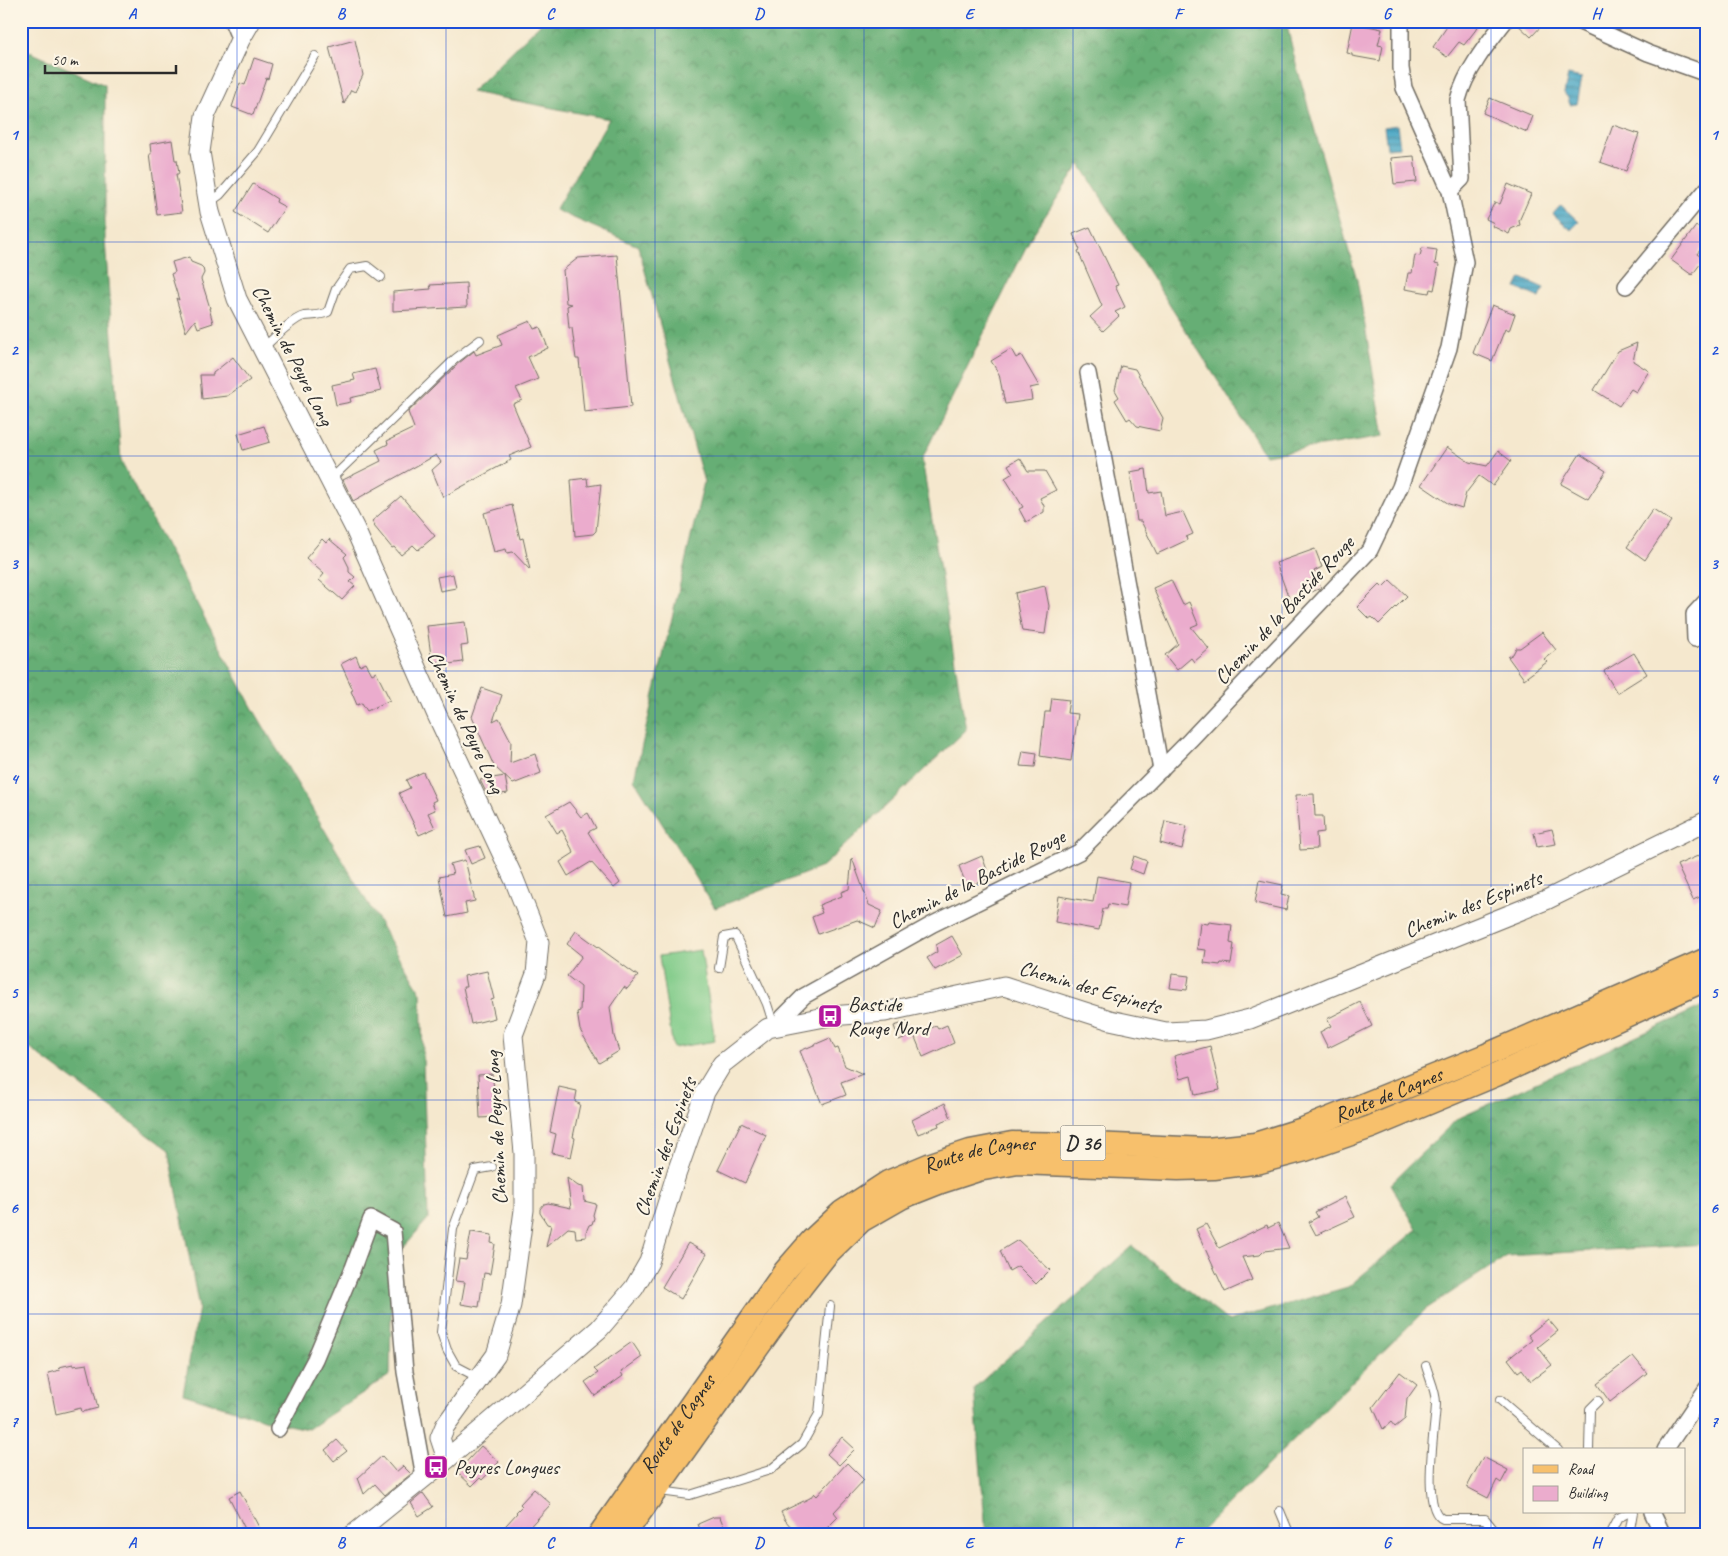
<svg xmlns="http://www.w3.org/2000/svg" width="1728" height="1556" viewBox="0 0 1728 1556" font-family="Caveat,sans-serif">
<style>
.forest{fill:url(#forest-crowns);stroke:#486c50}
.pitch{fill:#7eca87;stroke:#547a59}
.water{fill:url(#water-rules);stroke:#386878}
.building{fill:#ebaccd}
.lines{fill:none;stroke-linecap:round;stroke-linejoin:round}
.service-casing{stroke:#726d64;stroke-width:10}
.minor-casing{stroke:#726d64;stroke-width:18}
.tertiary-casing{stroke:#726d64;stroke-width:21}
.primary-casing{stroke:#726d64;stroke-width:25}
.service{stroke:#fff;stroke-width:8}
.minor{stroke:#fff;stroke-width:15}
.tertiary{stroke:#fff;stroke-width:19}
.primary{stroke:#f7c06c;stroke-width:22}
.grid{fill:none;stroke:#1d4ed8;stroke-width:1;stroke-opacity:0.55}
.labels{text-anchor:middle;stroke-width:4.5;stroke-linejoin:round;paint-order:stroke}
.shield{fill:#fcf5e5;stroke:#6a6863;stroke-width:1}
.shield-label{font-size:20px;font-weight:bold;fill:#2b2b2b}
.street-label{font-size:21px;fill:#2b2b2b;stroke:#fcf5e5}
.poi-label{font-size:21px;fill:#2b2b2b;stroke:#fcf5e5;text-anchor:start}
.neatline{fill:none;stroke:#1d4ed8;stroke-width:2}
.grid-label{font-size:16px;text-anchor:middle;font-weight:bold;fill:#1d4ed8}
</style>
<defs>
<pattern id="forest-crowns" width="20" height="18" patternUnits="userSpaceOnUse" patternTransform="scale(1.25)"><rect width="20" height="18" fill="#66ae74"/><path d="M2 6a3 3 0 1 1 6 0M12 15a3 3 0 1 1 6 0" fill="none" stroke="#548e5f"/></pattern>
<pattern id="water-rules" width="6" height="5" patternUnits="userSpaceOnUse" patternTransform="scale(1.25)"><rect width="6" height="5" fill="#46a6c5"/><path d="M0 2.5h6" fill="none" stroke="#3b87a0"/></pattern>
</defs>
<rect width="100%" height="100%" fill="#fcf5e5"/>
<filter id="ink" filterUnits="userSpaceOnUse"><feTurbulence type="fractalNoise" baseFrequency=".02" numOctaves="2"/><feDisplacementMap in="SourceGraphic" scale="10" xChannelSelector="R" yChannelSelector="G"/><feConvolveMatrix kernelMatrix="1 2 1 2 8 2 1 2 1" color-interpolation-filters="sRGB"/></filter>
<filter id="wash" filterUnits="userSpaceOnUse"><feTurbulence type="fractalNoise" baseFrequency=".0096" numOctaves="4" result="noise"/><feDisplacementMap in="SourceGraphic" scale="20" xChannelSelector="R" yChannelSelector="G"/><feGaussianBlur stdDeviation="1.12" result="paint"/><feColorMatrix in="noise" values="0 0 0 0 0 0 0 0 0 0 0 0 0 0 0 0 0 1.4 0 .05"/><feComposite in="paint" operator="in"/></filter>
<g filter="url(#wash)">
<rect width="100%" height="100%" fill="#f5e8ce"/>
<g class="forest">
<polygon points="543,21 1286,21 1295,60 1357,280 1384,436 1265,455 1080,164 1031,237 922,459 966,730 822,867 715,908 634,779 704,482 638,246 555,210 609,119 471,92"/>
<polygon points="21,48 105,85 105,240 121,461 252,707 421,993 428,1219 392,1260 390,1375 308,1429 273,1422 183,1394 199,1308 169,1150 21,1042"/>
<polygon points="1707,1004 1707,1244 1507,1256 1426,1309 1197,1535 986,1535 974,1388 1132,1246 1228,1321 1348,1287 1417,1229 1390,1184 1457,1119"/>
</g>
<polygon class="pitch" points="701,950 715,1041 673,1048 659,956"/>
<g class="water">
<polygon points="1568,75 1582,78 1577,104 1570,105 1568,98 1564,93"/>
<polygon points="1397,125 1400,147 1387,148 1384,127"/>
<polygon points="1561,205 1579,222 1571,230 1553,214"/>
<polygon points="1521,278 1544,288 1540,298 1516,288"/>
</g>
<g id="blocks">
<g class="building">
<polygon points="1451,21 1470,21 1478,27 1464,45 1459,42 1447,57 1433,47"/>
<polygon points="1514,21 1546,21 1531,37"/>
<polygon points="1353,23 1382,29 1378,45 1383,46 1380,61 1352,56 1352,54 1347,53"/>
<polygon points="355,40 363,75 355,92 351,90 344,104 329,47"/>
<polygon points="254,58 272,64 268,79 266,78 253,115 232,107 240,83 245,85"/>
<polygon points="1490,98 1533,116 1527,132 1483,113"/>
<polygon points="1613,125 1639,134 1626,171 1600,162"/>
<polygon points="172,140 175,160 177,160 179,174 176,174 182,212 157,215 149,154 151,154 150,144"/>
<polygon points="1414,156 1417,182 1394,184 1391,158"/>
<polygon points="253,184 277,199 276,202 285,207 268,233 235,212"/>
<polygon points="1508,184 1531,194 1519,221 1520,225 1511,229 1509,234 1492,226 1494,223 1486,219 1495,202 1500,204"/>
<polygon points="1696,226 1707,234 1707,241 1697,254 1704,259 1692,275 1671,260"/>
<polygon points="1090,227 1118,285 1115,286 1125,307 1115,312 1119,316 1103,331 1090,317 1102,306 1078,251 1080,250 1073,234"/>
<polygon points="1422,248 1437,250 1435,264 1439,265 1434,290 1430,289 1429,293 1405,289 1408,273 1412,273 1415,255 1420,256"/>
<polygon points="617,255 631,407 584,412 579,359 576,359 572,328 569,328 567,306 572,304 566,303 563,270 578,258"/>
<polygon points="189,257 191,262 201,266 203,268 204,273 201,279 210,308 209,308 213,323 198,328 195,320 186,332 176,298 179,300 171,274 175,272 172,262"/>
<polygon points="466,283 467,307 393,311 393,292 431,289 430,285"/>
<polygon points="1492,305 1515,314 1509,331 1505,329 1492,361 1473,353"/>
<polygon points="530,321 534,329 540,327 548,348 528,357 538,379 516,388 522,400 513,404 531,447 509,456 511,460 443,497 432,470 441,462 436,455 353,501 343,480 381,461 376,450 388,444 387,441 414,428 408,412 459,363 474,351 476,355 502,345 498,335"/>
<polygon points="1637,343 1633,361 1649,371 1636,392 1631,389 1619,406 1594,390 1618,351"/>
<polygon points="1011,349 1016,358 1021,355 1039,386 1030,388 1032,400 1005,404 999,374 991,361"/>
<polygon points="233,357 250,380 227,396 202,399 200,375 213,375 213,373"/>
<polygon points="1121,366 1135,369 1163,418 1160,431 1137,426 1130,418 1127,420 1115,400 1119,397 1115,390"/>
<polygon points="375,369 381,391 350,398 351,402 336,405 332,385 355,380 353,374"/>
<polygon points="264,426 270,442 243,450 238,434"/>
<polygon points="1447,447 1469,462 1487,466 1498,451 1511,461 1493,486 1479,476 1466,493 1462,508 1449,504 1421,485"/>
<polygon points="1580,454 1606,471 1588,499 1561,484"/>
<polygon points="1020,458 1028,471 1045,471 1056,490 1040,498 1044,506 1044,512 1026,522 1019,509 1023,507 1005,478 1013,473 1008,465"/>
<polygon points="1146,469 1149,493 1161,491 1165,516 1183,512 1193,534 1186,537 1187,540 1157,554 1141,521 1137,521 1130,472"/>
<polygon points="587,478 588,486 601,484 596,531 593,534 575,536 571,480"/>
<polygon points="401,496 435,536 418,550 413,545 401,555 394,547 392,548 374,526 375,525 372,521"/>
<polygon points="512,505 520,539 523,538 530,570 513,552 507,553 506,549 494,552 484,513"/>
<polygon points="1653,509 1671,521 1645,560 1627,547"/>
<polygon points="322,539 326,543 329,539 347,554 344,557 349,567 349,572 355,577 350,582 355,586 342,600 319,580 324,574 306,558"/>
<polygon points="1315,549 1322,567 1314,571 1321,588 1290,601 1276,563"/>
<polygon points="453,574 456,588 440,591 437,577"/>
<polygon points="1171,580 1183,605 1189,602 1198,624 1191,627 1209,649 1194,662 1191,658 1177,670 1165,655 1178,644 1153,588"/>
<polygon points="1390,580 1407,596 1379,624 1372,617 1369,619 1357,607 1380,584 1383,587"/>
<polygon points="1045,586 1049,606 1045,634 1022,631 1015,593"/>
<polygon points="465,622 468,645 461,646 463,662 441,665 441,661 432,663 427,626"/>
<polygon points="1542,632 1556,650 1544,659 1547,662 1524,679 1508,657 1513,654 1516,648 1520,648"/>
<polygon points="1634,653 1647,674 1617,693 1604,671"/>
<polygon points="356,656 360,666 366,663 372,674 376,672 390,700 367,711 362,703 357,705 351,691 353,690 341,664"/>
<polygon points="482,688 502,695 493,721 499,718 511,741 510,763 535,754 541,773 513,784 494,766 472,717"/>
<polygon points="1052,698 1069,700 1067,713 1078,714 1071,761 1040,756 1045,712 1050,712"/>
<polygon points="1023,751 1037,753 1035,767 1020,766"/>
<polygon points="423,772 436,800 432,802 435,810 428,813 435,828 419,835 399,793 410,788 406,780"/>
<polygon points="505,776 508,793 488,796 480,780"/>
<polygon points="1314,794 1315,816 1323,816 1324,832 1316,833 1317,849 1300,850 1296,795"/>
<polygon points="569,802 581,817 588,813 596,828 588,832 620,883 614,888 591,862 568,876 560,862 574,853 562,830 557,833 546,815"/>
<polygon points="1165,821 1187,826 1182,849 1160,843"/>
<polygon points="1552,829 1556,844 1537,847 1534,833"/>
<polygon points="480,846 485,858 471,864 465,850"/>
<polygon points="1707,852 1707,894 1693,900 1677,865"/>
<polygon points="982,856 987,870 984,871 987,879 967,887 959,866"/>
<polygon points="1134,856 1147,861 1143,874 1130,869"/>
<polygon points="852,858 869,905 882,911 875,928 857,920 818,934 812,917 822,913 819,905 842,896 841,892 849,889"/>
<polygon points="465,860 475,901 465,903 467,913 447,917 439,877 453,874 450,864"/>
<polygon points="1097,876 1129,882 1125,907 1108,904 1107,909 1103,909 1099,930 1055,922 1059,896 1093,902"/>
<polygon points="1259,880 1283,885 1281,894 1289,896 1286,910 1255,903"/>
<polygon points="1209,922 1232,925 1230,943 1234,944 1231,964 1221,963 1220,965 1204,963 1206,950 1197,949 1200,923 1208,924"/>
<polygon points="576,931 638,976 627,989 624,987 610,1007 614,1036 619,1051 599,1063 580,1030 577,1012 580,1011 581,987 567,976 582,956 567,944"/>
<polygon points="952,936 963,955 935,970 927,958 937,952 936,945"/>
<polygon points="487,971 494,999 491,1000 495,1018 471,1024 463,987 466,987 464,976"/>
<polygon points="1172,974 1189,976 1187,990 1170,988"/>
<polygon points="1360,1002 1372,1026 1328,1048 1320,1032 1331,1026 1327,1019"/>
<polygon points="907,1022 913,1034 899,1040 894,1026"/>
<polygon points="947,1025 954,1043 923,1057 914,1035 936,1026 938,1029"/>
<polygon points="830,1038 835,1049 838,1048 845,1066 863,1074 841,1082 846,1095 822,1104 800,1051"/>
<polygon points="1210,1046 1220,1090 1195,1095 1191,1076 1180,1079 1174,1056"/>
<polygon points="492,1074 498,1117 480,1118 478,1075"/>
<polygon points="559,1087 577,1091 575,1102 580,1104 573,1137 575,1138 571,1157 552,1153 556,1134 550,1132"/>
<polygon points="945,1103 951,1118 938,1123 939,1126 918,1134 912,1120"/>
<polygon points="741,1123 766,1135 745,1183 718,1170"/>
<polygon points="567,1178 578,1186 583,1187 584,1201 596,1204 593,1215 594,1218 592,1224 589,1225 586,1232 586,1237 576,1238 575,1229 568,1228 546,1247 551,1225 547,1224 540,1213 540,1209 544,1204 548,1203 571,1208"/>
<polygon points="1345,1197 1355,1217 1316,1235 1309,1222 1318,1217 1315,1212"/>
<polygon points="1278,1223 1289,1248 1264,1251 1260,1255 1242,1257 1252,1280 1225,1292 1196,1229 1206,1224 1219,1248 1267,1225 1268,1228"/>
<polygon points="471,1232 492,1235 491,1243 495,1244 490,1274 484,1273 479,1307 461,1304 465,1282 455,1281 459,1259 466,1260"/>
<polygon points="1018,1240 1050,1270 1036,1284 1018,1266 1009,1271 1000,1251"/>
<polygon points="688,1243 707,1254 681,1299 662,1287"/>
<polygon points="1548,1319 1558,1331 1538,1347 1552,1365 1531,1381 1522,1369 1518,1372 1508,1359 1532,1340 1528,1335"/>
<polygon points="632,1342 642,1357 621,1372 623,1376 595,1396 585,1382 598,1373 594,1369"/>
<polygon points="1633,1356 1647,1373 1610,1402 1597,1384"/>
<polygon points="73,1364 73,1366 87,1364 98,1408 82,1412 81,1408 56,1414 48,1373 60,1370 59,1367"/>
<polygon points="1400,1372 1417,1385 1407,1399 1405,1419 1395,1427 1391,1422 1383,1429 1373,1407"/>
<polygon points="842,1437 855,1449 839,1465 827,1454"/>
<polygon points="337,1440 347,1451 334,1461 325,1450"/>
<polygon points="481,1446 499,1462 482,1480 480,1478 472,1486 457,1472"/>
<polygon points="382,1456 396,1472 403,1466 411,1474 385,1495 375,1484 364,1494 358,1478"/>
<polygon points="1483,1457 1508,1470 1501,1483 1497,1480 1488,1498 1467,1487"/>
<polygon points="847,1463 864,1480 834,1512 838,1517 820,1535 814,1535 808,1528 798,1535 785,1520 781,1512 810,1498 814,1493 817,1496"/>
<polygon points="534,1489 551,1504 522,1535 497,1535 517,1513 516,1512 522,1506 520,1504"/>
<polygon points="240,1491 263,1535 248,1535 229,1497"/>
<polygon points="423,1493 433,1507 419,1516 411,1503"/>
<polygon points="714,1517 720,1517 727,1535 702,1535 698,1524"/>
</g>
</g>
</g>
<g filter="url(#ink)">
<use href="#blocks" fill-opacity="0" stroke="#726d64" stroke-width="1"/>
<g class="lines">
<defs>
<g id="service">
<polyline points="210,202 220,195 258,151 315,56"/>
<path d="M 263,348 C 273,339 292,319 304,316 C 313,315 319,316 328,312 L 336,289 L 350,269 L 367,266 L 381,277"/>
<polyline points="331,479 455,359 480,340"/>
<polyline points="719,968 724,937 735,935 767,1004 774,1026"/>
<path d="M 1426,1366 C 1429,1377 1436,1391 1436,1403 C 1436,1423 1420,1511 1443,1519 L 1485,1519 L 1498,1535"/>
<polyline points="479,1378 456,1366 447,1350 441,1332 453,1229 475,1170 492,1167"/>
<polyline points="1500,1400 1558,1450"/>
<polyline points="1589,1450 1590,1409 1598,1401"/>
<polyline points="660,1491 690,1495 770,1470 802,1444 819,1414 830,1306"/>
<polyline points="1280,1511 1290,1535"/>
<polyline points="1609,1535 1618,1518 1630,1512"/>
<polyline points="1629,1535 1633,1512"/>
</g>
<g id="minor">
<polyline points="232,21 240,40"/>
<polyline points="1401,21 1401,68 1404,88 1450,191"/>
<polyline points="1578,21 1648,53 1707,74"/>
<polyline points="1626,286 1707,189"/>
<polyline points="1088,373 1161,770"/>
<polyline points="1707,600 1694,614 1695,639 1707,633"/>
<path d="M 779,1026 L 783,1017 L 804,996 L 933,924 L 1079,852 L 1190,740 L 1370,550 L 1400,487 L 1449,348 L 1465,262 L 1450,191 L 1462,179 L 1458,100 C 1465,72 1487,44 1505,21"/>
<polyline points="278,1429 315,1359 353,1268 371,1219 393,1231 405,1372 424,1477"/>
<polyline points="1665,1450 1707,1388"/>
<polyline points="1652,1512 1663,1535"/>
</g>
<g id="tertiary">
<polyline points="251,21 240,40 205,116 200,152 210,212 237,299 355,529 437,715 514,879 539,942 536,974 513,1035 524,1153 524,1210 511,1305 496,1355 445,1426 440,1438 447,1459"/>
<polyline points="353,1535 447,1459 599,1329 634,1288 649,1262 677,1172 705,1092 722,1064 768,1028 830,1016 885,1012 1004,986 1110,1020 1166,1032 1206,1030 1250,1019 1546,900 1707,821"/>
</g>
<g id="primary">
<path id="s1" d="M 599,1535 L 785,1271 L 812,1240 L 842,1212 L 888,1182 L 931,1164 L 970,1151 L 1012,1143 L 1092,1144 L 1207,1149 L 1255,1144 L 1303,1129 L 1486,1055 L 1707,959"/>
<polyline points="624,1535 801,1287 827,1254 861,1221 903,1197 941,1182 978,1170 1018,1163 1178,1169 1214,1168 1260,1162 1305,1150 1371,1127 1496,1075 1707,979"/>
</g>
</defs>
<use href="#service" class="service-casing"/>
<use href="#minor" class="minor-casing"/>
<use href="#tertiary" class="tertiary-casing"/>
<use href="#primary" class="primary-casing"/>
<use href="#service" class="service"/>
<use href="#minor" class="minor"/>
<use href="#tertiary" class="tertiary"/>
<use href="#primary" class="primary"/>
</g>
</g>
<path class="grid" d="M 237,21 L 237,1535M 446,21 L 446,1535M 655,21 L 655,1535M 864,21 L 864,1535M 1073,21 L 1073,1535M 1282,21 L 1282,1535M 1491,21 L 1491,1535M 21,242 L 1707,242M 21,456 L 1707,456M 21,671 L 1707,671M 21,885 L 1707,885M 21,1100 L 1707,1100M 21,1314 L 1707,1314"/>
<defs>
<symbol id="bus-square" viewBox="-11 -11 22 22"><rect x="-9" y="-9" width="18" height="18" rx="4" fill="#b5179e" stroke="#fcf5e5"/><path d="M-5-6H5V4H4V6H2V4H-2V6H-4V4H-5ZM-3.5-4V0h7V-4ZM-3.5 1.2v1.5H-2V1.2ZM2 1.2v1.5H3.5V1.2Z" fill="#fff"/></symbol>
</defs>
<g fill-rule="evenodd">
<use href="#bus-square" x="816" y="1002" width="28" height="28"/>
<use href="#bus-square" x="422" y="1453" width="28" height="28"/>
</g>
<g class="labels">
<rect class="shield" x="1060.5" y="1125.5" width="45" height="35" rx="4"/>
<g class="shield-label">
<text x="1083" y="1150">D 36</text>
</g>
<g class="street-label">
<text transform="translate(293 355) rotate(63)" y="7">Chemin de Peyre Long</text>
<text transform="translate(1284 610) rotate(-47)" y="7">Chemin de la Bastide Rouge</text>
<text transform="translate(466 722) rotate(65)" y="7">Chemin de Peyre Long</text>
<text transform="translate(977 879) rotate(-27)" y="7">Chemin de la Bastide Rouge</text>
<text transform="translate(1473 904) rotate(-22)" y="7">Chemin des Espinets</text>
<text transform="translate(1090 987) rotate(16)" y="7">Chemin des Espinets</text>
<text dy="7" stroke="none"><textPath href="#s1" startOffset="976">Route de Cagnes</textPath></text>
<text transform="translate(496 1128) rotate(-93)" y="7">Chemin de Peyre Long</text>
<text transform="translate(665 1147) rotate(-70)" y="7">Chemin des Espinets</text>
<text dy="7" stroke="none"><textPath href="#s1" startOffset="556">Route de Cagnes</textPath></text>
<text dy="7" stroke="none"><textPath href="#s1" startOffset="136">Route de Cagnes</textPath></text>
</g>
<g class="poi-label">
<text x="848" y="1011">Bastide<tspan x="848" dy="24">Rouge Nord</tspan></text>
<text x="454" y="1474">Peyres Longues</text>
</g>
</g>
<rect width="1728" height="1556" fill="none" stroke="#fcf5e5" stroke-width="55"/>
<rect x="1523" y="1448" width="162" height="65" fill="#fcf5e5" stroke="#a8a49b"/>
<rect x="1533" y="1465" width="25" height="8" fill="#f7c06c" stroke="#a8a49b"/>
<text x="1568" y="1474" font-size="15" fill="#2b2b2b">Road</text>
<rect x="1533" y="1486" width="25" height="15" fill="#ebaccd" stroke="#a8a49b"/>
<text x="1568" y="1498" font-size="15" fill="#2b2b2b">Building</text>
<path d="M45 65v8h131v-8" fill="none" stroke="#2b2b2b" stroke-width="2.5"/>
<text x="52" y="65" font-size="15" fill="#2b2b2b" stroke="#fcf5e5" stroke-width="4" paint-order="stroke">50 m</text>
<rect x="28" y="28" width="1672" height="1500" class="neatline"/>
<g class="grid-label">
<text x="132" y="19">A</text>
<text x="341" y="19">B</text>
<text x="550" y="19">C</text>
<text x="759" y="19">D</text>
<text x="969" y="19">E</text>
<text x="1178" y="19">F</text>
<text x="1387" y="19">G</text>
<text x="1596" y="19">H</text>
<text x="14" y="140">1</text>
<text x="1714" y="140">1</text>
<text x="14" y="355">2</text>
<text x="1714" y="355">2</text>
<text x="14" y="569">3</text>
<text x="1714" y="569">3</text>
<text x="14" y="784">4</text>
<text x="1714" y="784">4</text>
<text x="14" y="998">5</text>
<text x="1714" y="998">5</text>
<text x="14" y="1213">6</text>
<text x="1714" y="1213">6</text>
<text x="14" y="1427">7</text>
<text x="1714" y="1427">7</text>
<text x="132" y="1548">A</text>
<text x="341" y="1548">B</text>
<text x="550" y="1548">C</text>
<text x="759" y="1548">D</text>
<text x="969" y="1548">E</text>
<text x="1178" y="1548">F</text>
<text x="1387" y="1548">G</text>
<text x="1596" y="1548">H</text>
</g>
</svg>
